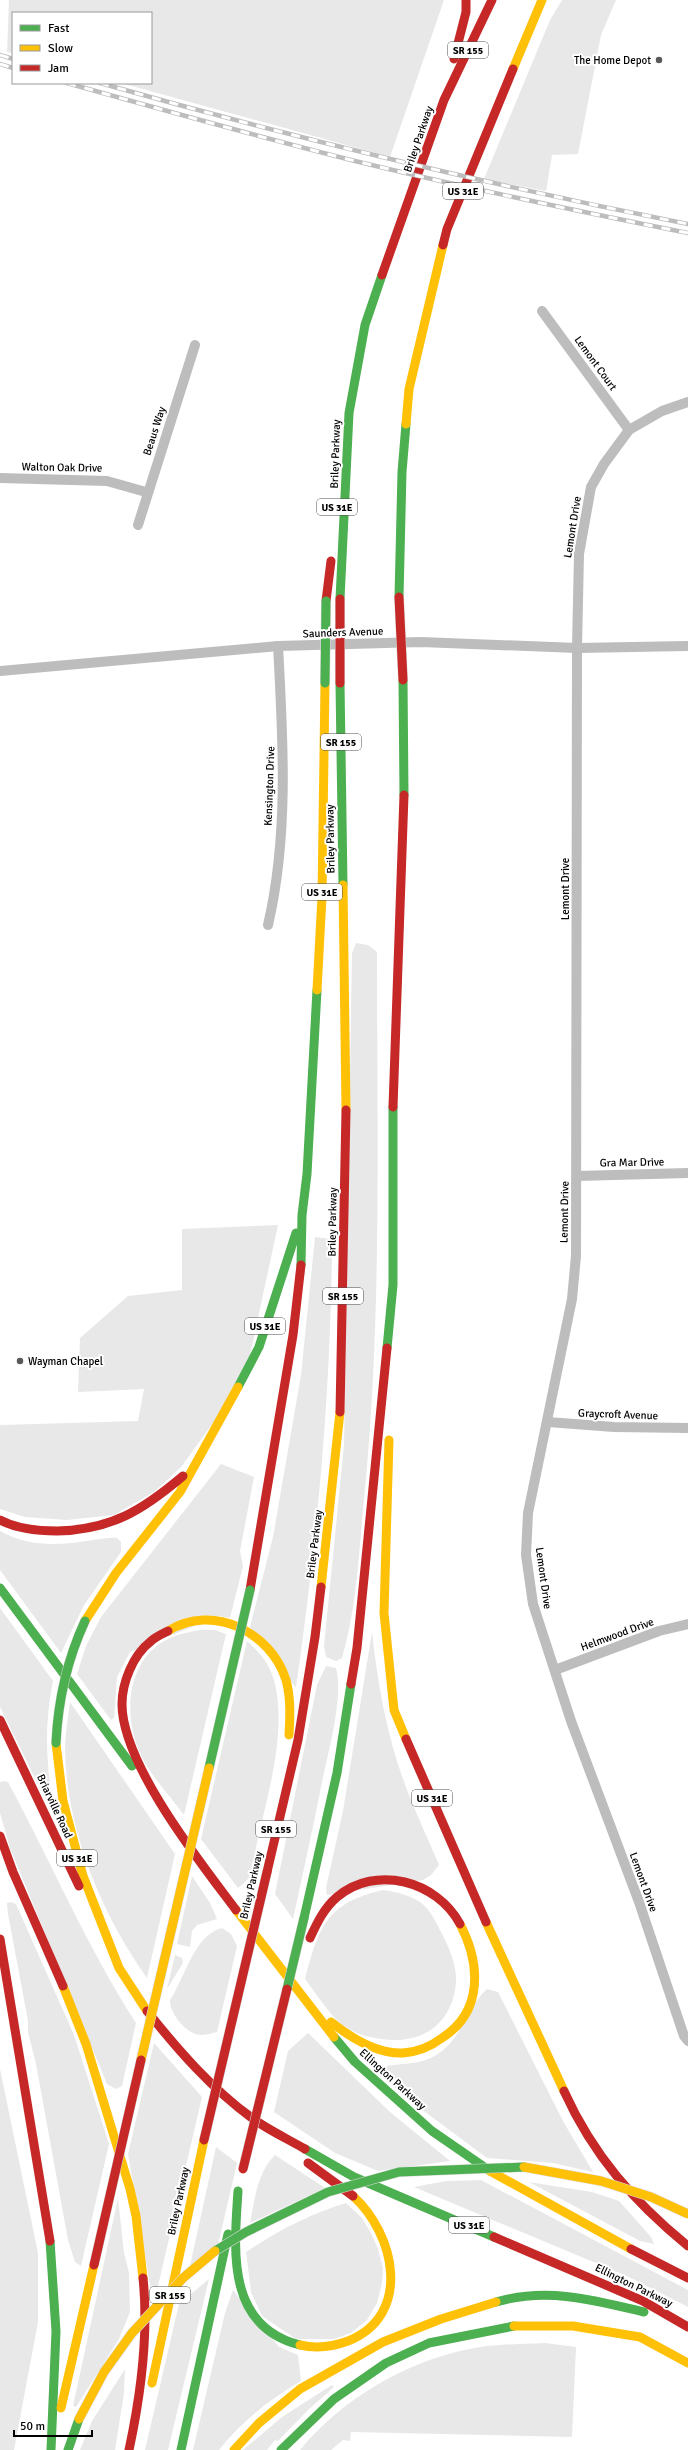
<svg xmlns="http://www.w3.org/2000/svg" width="688" height="2450" viewBox="0 0 688 2450" font-family="Signika,sans-serif">
<style>
.green{fill:#e8e8e8}
.lines{fill:none;stroke-linecap:round;stroke-linejoin:round}
.street{stroke:#bdbdbd;stroke-width:10}
.fast{stroke:#4caf50;stroke-width:9}
.slow{stroke:#ffc107;stroke-width:9}
.jam{stroke:#c62828;stroke-width:9}
.rail-casing{stroke:#bdbdbd;stroke-width:4.5}
.rail{stroke:#fff;stroke-width:3;stroke-dasharray:9;stroke-linecap:butt}
.fast-bridge-casing{stroke:#dbdbdb;stroke-width:10;stroke-linecap:butt}
.slow-bridge-casing{stroke:#dbdbdb;stroke-width:10;stroke-linecap:butt}
.jam-bridge-casing{stroke:#dbdbdb;stroke-width:10;stroke-linecap:butt}
.fast-bridge{stroke:#4caf50;stroke-width:9}
.slow-bridge{stroke:#ffc107;stroke-width:9}
.jam-bridge{stroke:#c62828;stroke-width:9}
.poi-dot{fill:#595959;stroke:#fff;stroke-width:1.5}
.labels{text-anchor:middle;stroke-width:4;stroke-linejoin:round;paint-order:stroke}
.shield{fill:#fff;stroke:#4c4c4c;stroke-width:1}
.shield-label{font-size:10px;font-weight:bold;fill:#000}
.poi-label{font-size:11px;fill:#000;stroke:#fff;text-anchor:end}
.street-label{font-size:11px;fill:#000;stroke:#fff}
</style>
<rect width="100%" height="100%" fill="#fff"/>
<g class="green">
<polygon points="9,0 444,0 390,157 121,83 151,83 151,13 13,13 13,53 7,52"/>
<polygon points="562,0 616,0 601,35 578,154 552,155 546,191 484,179 550,20"/>
<path d="M 356,943 L 368,945 L 377,952 C 377,1131 382,1310 365,1489 C 359,1545 358,1603 342,1658 L 336,1661 L 326,1657 L 324,1646 L 344,1445 L 352,953 Z"/>
<polygon points="278,1225 250,1355 216,1419 181,1467 154,1492 114,1515 67,1520 25,1517 0,1509 0,1425 138,1421 144,1389 78,1392 80,1338 128,1296 182,1290 182,1229"/>
<path d="M 315,1237 L 329,1239 L 332,1243 C 331,1393 317,1540 296,1688 L 250,1627 L 273,1537 L 301,1375 Z"/>
<polygon points="221,1464 254,1477 240,1551 243,1566 230,1618 219,1616 130,1652 117,1677 114,1718 111,1720 77,1674 86,1646 101,1617"/>
<path d="M 0,1531 C 26,1546 57,1546 86,1541 C 97,1540 106,1537 117,1538 L 121,1542 L 121,1552 L 84,1605 L 61,1653 L 0,1570 Z"/>
<path d="M 0,1608 L 53,1681 C 43,1731 47,1770 55,1819 L 0,1707 Z"/>
<path d="M 200,1630 L 215,1630 L 226,1634 L 184,1815 C 171,1797 150,1775 141,1755 C 123,1718 125,1660 168,1639 C 178,1634 189,1632 200,1630 Z"/>
<path d="M 372,1632 C 378,1687 388,1743 409,1795 C 418,1818 429,1841 439,1865 L 431,1875 L 423,1880 L 327,1895 L 326,1888 L 343,1811 Z"/>
<path d="M 247,1641 C 261,1653 271,1666 275,1684 C 286,1733 269,1790 258,1838 C 255,1850 254,1866 249,1877 C 247,1881 242,1885 238,1888 L 201,1839 Z"/>
<path d="M 326,1666 L 336,1668 C 344,1695 328,1754 322,1782 C 313,1828 303,1873 293,1919 L 275,1894 L 317,1685 Z"/>
<path d="M 70,1702 L 175,1854 L 147,1978 C 101,1913 67,1831 65,1751 C 65,1735 68,1718 70,1702 Z"/>
<path d="M 5,1781 L 8,1782 C 51,1862 87,1947 136,2023 L 122,2086 L 116,2089 L 107,2084 L 10,1848 L 0,1813 L 0,1782 Z"/>
<polygon points="192,1876 210,1903 217,1919 197,1925 192,1931 190,1947 177,1944"/>
<path d="M 383,1890 C 397,1892 409,1895 420,1902 C 430,1909 436,1922 441,1932 C 448,1945 457,1965 456,1981 C 454,2018 429,2041 393,2040 C 376,2039 359,2036 344,2026 C 331,2017 315,1992 305,1979 C 319,1927 326,1903 383,1890 Z"/>
<polygon points="11,1902 16,1904 74,2035 109,2144 81,2266 75,2262 68,2240 36,2064 28,2032 28,2021 8,1914 7,1903"/>
<path d="M 222,1928 L 231,1934 L 237,1946 L 217,2032 C 212,2033 206,2035 201,2035 C 187,2035 169,2013 170,2000 C 185,1978 194,1935 222,1928 Z"/>
<polygon points="175,1955 182,1958 183,1963 167,1989"/>
<path d="M 487,1989 L 498,1992 L 563,2121 L 593,2172 L 553,2163 L 487,2158 L 401,2094 L 385,2076 L 382,2067 C 399,2063 421,2065 436,2055 C 462,2040 466,2008 487,1989 Z"/>
<polygon points="308,2033 390,2112 450,2161 378,2171 335,2153 274,2112 288,2051"/>
<polygon points="154,2043 202,2097 158,2286 156,2293 151,2291 128,2154"/>
<polygon points="0,2069 38,2253 38,2322 14,2450 0,2450"/>
<polygon points="216,2147 237,2163 218,2245 190,2266"/>
<path d="M 275,2155 L 325,2188 L 250,2223 C 255,2198 257,2173 275,2155 Z"/>
<polygon points="481,2180 688,2290 688,2307 629,2277 414,2187 446,2181"/>
<polygon points="529,2182 592,2192 619,2201 651,2237 654,2244 640,2241"/>
<polygon points="118,2198 124,2253 129,2273 130,2312 119,2339 76,2407 73,2406"/>
<path d="M 346,2203 L 362,2218 L 371,2233 L 378,2249 L 383,2268 L 382,2283 L 377,2303 L 367,2320 L 351,2333 L 334,2339 L 296,2339 L 262,2316 L 251,2292 L 246,2252 C 277,2231 310,2214 346,2203 Z"/>
<polygon points="209,2279 168,2450 145,2450 179,2304"/>
<path d="M 233,2290 L 279,2347 L 298,2355 L 301,2381 C 270,2399 242,2421 219,2450 L 193,2450 L 225,2313 Z"/>
<path d="M 545,2343 L 576,2347 L 572,2437 L 351,2432 L 350,2441 L 343,2440 L 331,2450 L 300,2450 C 342,2399 405,2362 469,2349 C 494,2344 520,2344 545,2343 Z"/>
<polygon points="125,2369 124,2393 115,2450 80,2450 92,2421"/>
<polygon points="332,2385 334,2387 308,2410 278,2441 275,2440 267,2450 243,2450 282,2417"/>
</g>
<g class="lines">
<g class="street">
<polyline points="542,311 629,430"/>
<polyline points="688,402 662,411 629,430 604,464 591,487 579,554 577,648 576,1256 572,1299 528,1513 526,1555 533,1604 571,1721 639,1902 684,2036 688,2041"/>
<polyline points="0,478 107,481 146,492"/>
<polyline points="138,525 195,345"/>
<polyline points="0,671 278,646 421,642 577,648 688,646"/>
<path d="M 268,925 C 289,835 283,738 278,646"/>
<polyline points="577,1176 688,1173"/>
<polyline points="548,1422 614,1427 688,1428"/>
<polyline points="555,1670 659,1631 688,1624"/>
</g>
<g class="fast">
<polyline points="399,597 402,472 406,424"/>
<polyline points="340,599 349,413 365,325 382,275"/>
<polyline points="403,680 404,795"/>
<polyline points="340,683 343,885"/>
<polyline points="301,1265 302,1215 307,1174 317,990"/>
<polyline points="387,1348 393,1285 393,1107"/>
<polyline points="238,1387 259,1347 296,1233"/>
<polyline points="0,1588 132,1766"/>
<polyline points="304,1918 337,1773 351,1684"/>
<polyline points="334,2037 355,2062 432,2131 490,2171"/>
<polyline points="305,2149 354,2177 494,2237"/>
<path d="M 238,2191 C 234,2251 226,2326 300,2345"/>
<polyline points="50,2241 56,2331 51,2450"/>
<path d="M 496,2302 C 547,2287 594,2300 644,2312"/>
<polyline points="68,2450 79,2419"/>
<polyline points="181,2450 228,2234"/>
<polyline points="281,2450 334,2399 386,2363 429,2343 514,2326"/>
</g>
<g class="slow">
<polyline points="513,69 542,0"/>
<polyline points="406,424 409,389 443,245"/>
<polyline points="343,885 346,1110"/>
<polyline points="317,990 322,897 325,683"/>
<polyline points="389,1440 384,1613 394,1710 406,1739"/>
<polyline points="321,1587 340,1412"/>
<polyline points="85,1621 116,1573 180,1492 238,1387"/>
<path d="M 168,1631 C 213,1603 271,1632 286,1680 C 291,1698 290,1717 289,1735"/>
<polyline points="56,1743 63,1801 83,1876 119,1968 147,2011"/>
<polyline points="236,1910 334,2037"/>
<polyline points="486,1922 564,2091"/>
<polyline points="63,1986 86,2044 130,2189 136,2216 143,2278"/>
<path d="M 331,2022 C 351,2038 376,2054 403,2053 C 418,2052 430,2047 442,2038 C 483,2012 481,1964 460,1924"/>
<polyline points="490,2171 631,2249"/>
<polyline points="514,2326 573,2326 640,2337 688,2363"/>
<path d="M 300,2345 C 317,2349 332,2347 348,2341 C 413,2315 395,2234 353,2196"/>
<polyline points="152,2383 204,2140"/>
<polyline points="61,2408 94,2265"/>
<polyline points="234,2450 259,2423 300,2389 383,2342 441,2319 496,2302"/>
</g>
<g class="jam">
<polyline points="454,59 466,12 466,0"/>
<polyline points="443,245 447,229 513,69"/>
<polyline points="382,275 444,100 492,0"/>
<polyline points="326,601 331,561"/>
<polyline points="393,1107 404,795"/>
<polyline points="340,1412 346,1110"/>
<path d="M 0,1520 C 17,1529 37,1531 57,1531 C 111,1530 143,1510 183,1476"/>
<polyline points="250,1590 293,1335 301,1265"/>
<path d="M 168,1631 C 162,1634 155,1637 150,1642 C 133,1655 122,1683 122,1704 C 122,1764 200,1862 236,1910"/>
<polyline points="351,1684 357,1648 387,1348"/>
<polyline points="0,1720 79,1886"/>
<polyline points="406,1739 486,1922"/>
<polyline points="0,1836 13,1872 63,1986"/>
<polyline points="267,1872 298,1740 315,1637 321,1587"/>
<path d="M 310,1938 C 317,1923 324,1908 337,1897 C 376,1864 437,1881 460,1924"/>
<polyline points="0,1939 50,2241"/>
<path d="M 147,2011 C 178,2050 212,2089 252,2118 C 268,2130 288,2139 305,2149"/>
<path d="M 564,2091 C 593,2155 634,2202 688,2246"/>
<polyline points="308,2163 353,2196"/>
<polyline points="494,2237 643,2301 688,2327"/>
<polyline points="631,2249 688,2278"/>
<path d="M 129,2450 C 141,2394 149,2335 143,2278"/>
</g>
<defs>
<g id="rail">
<polyline points="0,55 13,59"/>
<polyline points="0,64 13,68"/>
<path d="M 67,83 C 163,110 259,137 355,161 C 466,188 577,211 688,233"/>
<path d="M 100,83 C 294,138 490,185 688,224"/>
</g>
</defs>
<use href="#rail" class="rail-casing"/>
<use href="#rail" class="rail"/>
<defs>
<g id="fast-bridge">
<polyline points="325,683 326,601"/>
<path d="M 56,1743 C 58,1700 67,1660 85,1621"/>
<polyline points="209,1768 250,1590"/>
<polyline points="287,1989 304,1918"/>
<polyline points="215,2251 246,2232 328,2192 399,2172 524,2167"/>
</g>
<g id="slow-bridge">
<polyline points="141,2060 209,1768"/>
<polyline points="524,2167 601,2181 651,2197 688,2214"/>
<polyline points="79,2419 104,2372 132,2333 183,2278 215,2251"/>
</g>
<g id="jam-bridge">
<polyline points="399,597 403,680"/>
<polyline points="340,599 340,683"/>
<polyline points="204,2140 267,1872"/>
<polyline points="243,2169 287,1989"/>
<polyline points="94,2265 141,2060"/>
</g>
</defs>
<use href="#fast-bridge" class="fast-bridge-casing"/>
<use href="#slow-bridge" class="slow-bridge-casing"/>
<use href="#jam-bridge" class="jam-bridge-casing"/>
<use href="#fast-bridge" class="fast-bridge"/>
<use href="#slow-bridge" class="slow-bridge"/>
<use href="#jam-bridge" class="jam-bridge"/>
</g>
<g class="poi-dot">
<circle cx="659" cy="60" r="4"/>
<circle cx="20" cy="1361" r="4"/>
</g>
<g class="labels">
<g class="shield">
<rect x="448" y="42" width="40" height="16" rx="3"/>
<rect x="443" y="183" width="40" height="16" rx="3"/>
<rect x="317" y="499" width="40" height="16" rx="3"/>
<rect x="321" y="734" width="40" height="16" rx="3"/>
<rect x="302" y="884" width="40" height="16" rx="3"/>
<rect x="323" y="1288" width="40" height="16" rx="3"/>
<rect x="245" y="1318" width="40" height="16" rx="3"/>
<rect x="412" y="1790" width="40" height="16" rx="3"/>
<rect x="256" y="1821" width="40" height="16" rx="3"/>
<rect x="57" y="1850" width="40" height="16" rx="3"/>
<rect x="449" y="2217" width="40" height="16" rx="3"/>
<rect x="150" y="2287" width="40" height="16" rx="3"/>
</g>
<g class="shield-label">
<text x="468" y="54">SR 155</text>
<text x="463" y="195">US 31E</text>
<text x="337" y="511">US 31E</text>
<text x="341" y="746">SR 155</text>
<text x="322" y="896">US 31E</text>
<text x="343" y="1300">SR 155</text>
<text x="265" y="1330">US 31E</text>
<text x="432" y="1802">US 31E</text>
<text x="276" y="1833">SR 155</text>
<text x="77" y="1862">US 31E</text>
<text x="469" y="2229">US 31E</text>
<text x="170" y="2299">SR 155</text>
</g>
<g class="poi-label">
<text x="651" y="64">The Home Depot</text>
<text x="28" y="1365" text-anchor="start">Wayman Chapel</text>
</g>
<g class="street-label">
<text transform="translate(418 139) rotate(-71)" y="4">Briley Parkway</text>
<text transform="translate(596 363) rotate(54)" y="4">Lemont Court</text>
<text transform="translate(154 431) rotate(-72)" y="4">Beaus Way</text>
<text transform="translate(335 454) rotate(-88)" y="4">Briley Parkway</text>
<text transform="translate(62 467) rotate(1)" y="4">Walton Oak Drive</text>
<text transform="translate(572 527) rotate(-81)" y="4">Lemont Drive</text>
<text transform="translate(343 632) rotate(-2)" y="4">Saunders Avenue</text>
<text transform="translate(269 786) rotate(-88)" y="4">Kensington Drive</text>
<text transform="translate(330 839) rotate(-91)" y="4">Briley Parkway</text>
<text transform="translate(565 889) rotate(-90)" y="4">Lemont Drive</text>
<text transform="translate(632 1162) rotate(-1)" y="4">Gra Mar Drive</text>
<text transform="translate(564 1212) rotate(-89)" y="4">Lemont Drive</text>
<text transform="translate(332 1222) rotate(-89)" y="4">Briley Parkway</text>
<text transform="translate(618 1414) rotate(2)" y="4">Graycroft Avenue</text>
<text transform="translate(314 1544) rotate(-83)" y="4">Briley Parkway</text>
<text transform="translate(544 1578) rotate(82)" y="4">Lemont Drive</text>
<text transform="translate(617 1634) rotate(-20)" y="4">Helmwood Drive</text>
<text transform="translate(55 1806) rotate(65)" y="4">Briarville Road</text>
<text transform="translate(644 1882) rotate(70)" y="4">Lemont Drive</text>
<text transform="translate(251 1885) rotate(-77)" y="4">Briley Parkway</text>
<text transform="translate(393 2079) rotate(42)" y="4">Ellington Parkway</text>
<text transform="translate(178 2201) rotate(-78)" y="4">Briley Parkway</text>
<text transform="translate(634 2285) rotate(26)" y="4">Ellington Parkway</text>
</g>
</g>
<rect x="12" y="12" width="140" height="72" fill="#ffffff" stroke="#999999"/>
<rect x="20" y="25" width="20" height="6" fill="#4caf50" stroke="#999999"/>
<text x="48" y="32" font-size="12" fill="#000000">Fast</text>
<rect x="20" y="45" width="20" height="6" fill="#ffc107" stroke="#999999"/>
<text x="48" y="52" font-size="12" fill="#000000">Slow</text>
<rect x="20" y="65" width="20" height="6" fill="#c62828" stroke="#999999"/>
<text x="48" y="72" font-size="12" fill="#000000">Jam</text>
<path d="M14 2430v6h78v-6" fill="none" stroke="#000000" stroke-width="2"/>
<text x="20" y="2430" font-size="12" fill="#000000" stroke="#ffffff" stroke-width="3" paint-order="stroke">50 m</text>
</svg>
